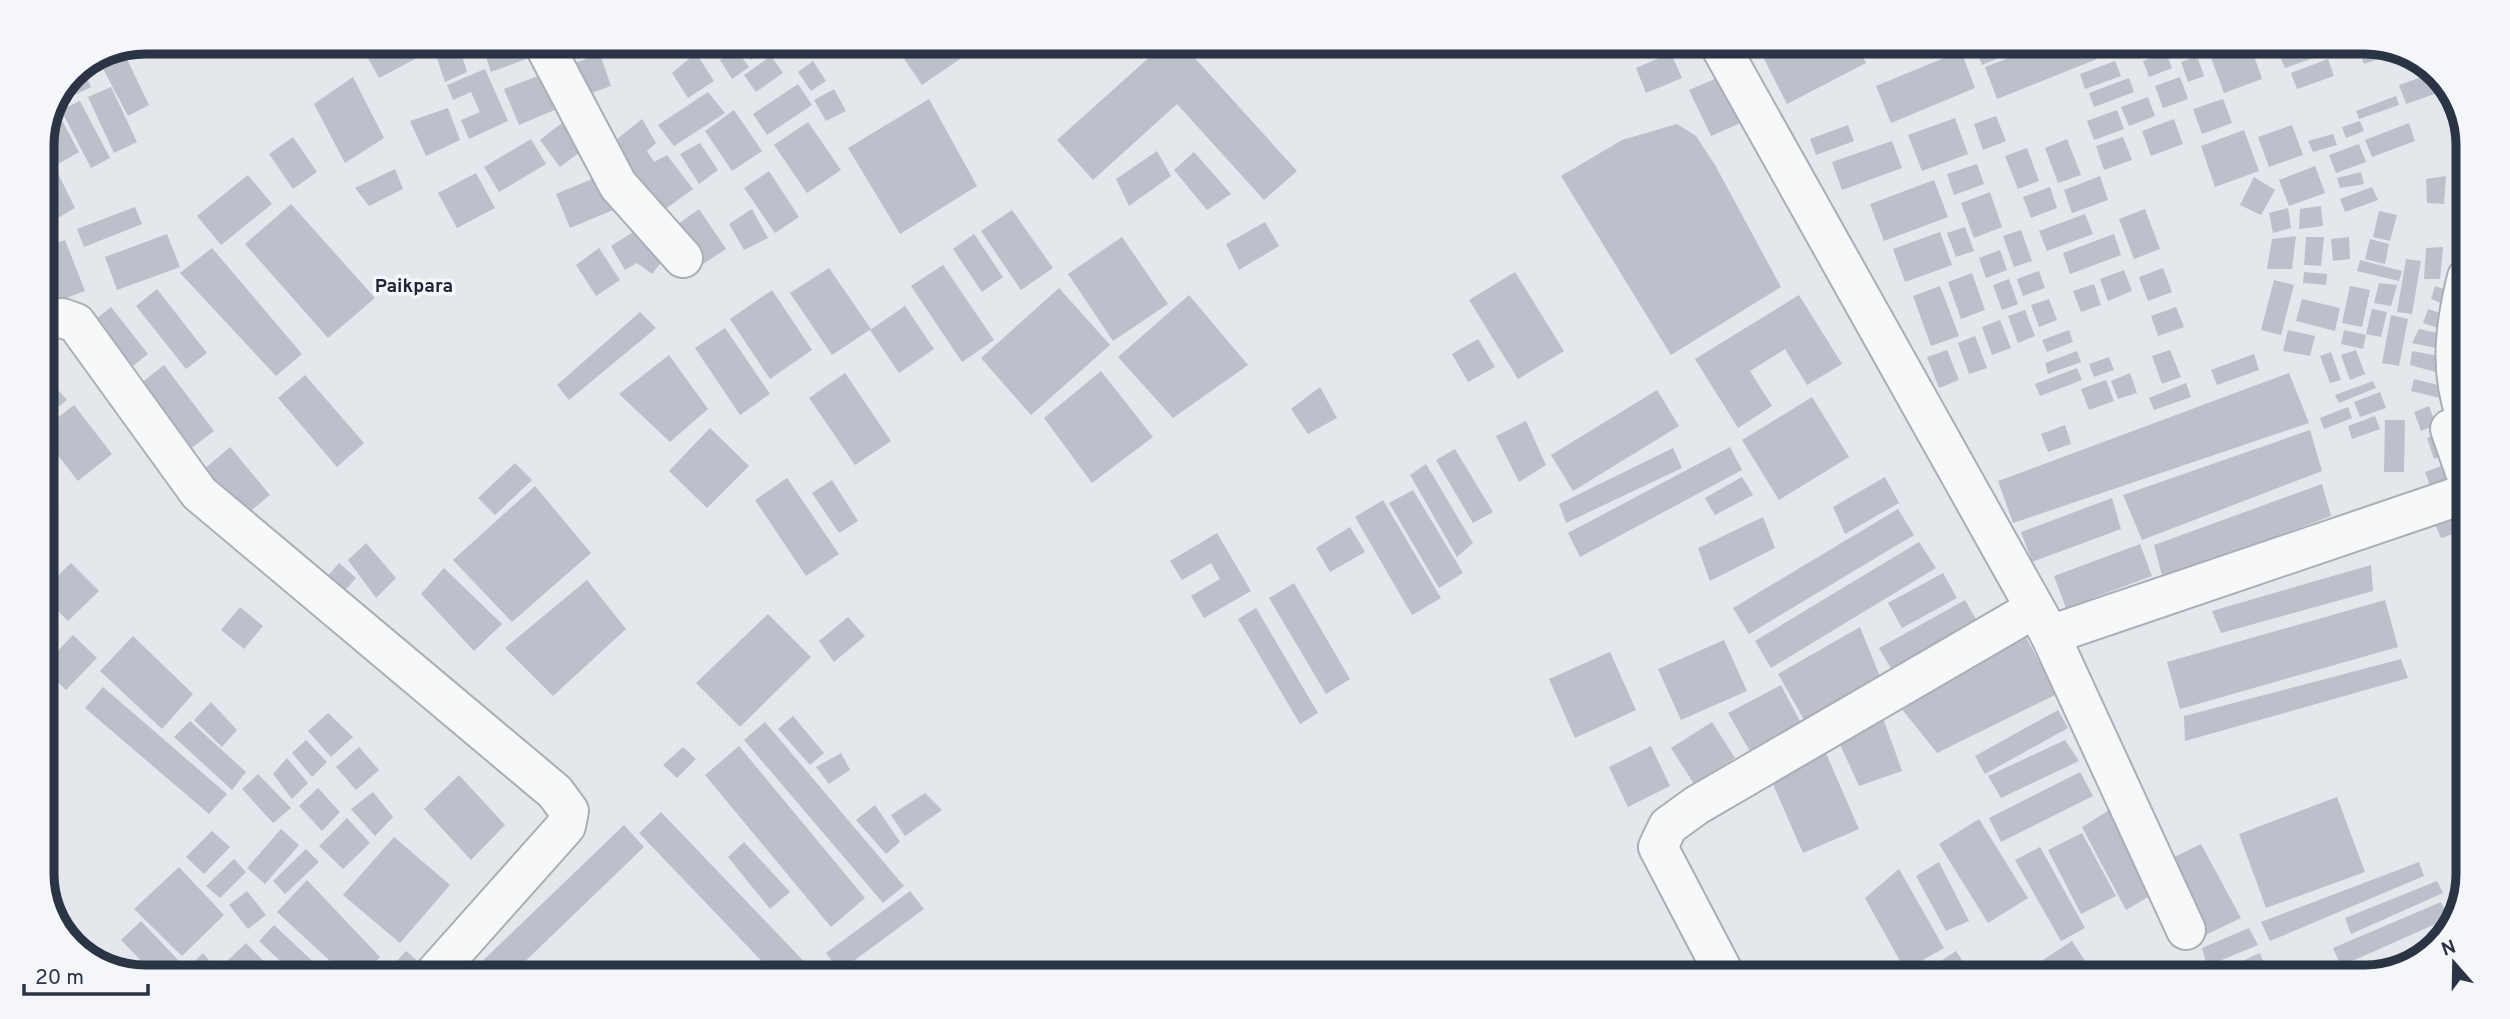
<svg xmlns="http://www.w3.org/2000/svg" width="2510" height="1019" viewBox="0 0 2510 1019" font-family="Overpass,sans-serif">
<style>
.building{fill:#bbc0ca}
.lines{fill:none;stroke-linecap:round;stroke-linejoin:round}
.street-casing{stroke:#a9aeb7;stroke-width:42}
.street{stroke:#f7f8fa;stroke-width:38}
.labels{text-anchor:middle;stroke-width:7;stroke-linejoin:round;paint-order:stroke}
.neighbourhood-label{font-size:19px;font-weight:bold;fill:#1d2536;stroke:#f4f6f9}
.rim{fill:none;stroke:#2b3445;stroke-width:9}
</style>
<rect width="100%" height="100%" fill="#e4e7ec"/>
<g class="building">
<polygon points="378,43 411,43 419,57 379,78 364,51"/>
<polygon points="442,43 458,43 467,72 445,82 433,47"/>
<polygon points="481,43 523,43 529,58 491,72"/>
<polygon points="550,43 584,43 554,54"/>
<polygon points="739,43 765,44 768,48 751,60"/>
<polygon points="773,44 790,44 779,51"/>
<polygon points="894,44 969,44 973,50 922,85"/>
<polygon points="1163,45 1183,45 1297,171 1264,200 1177,104 1093,180 1057,140"/>
<polygon points="1789,46 1857,46 1866,63 1787,104 1764,59"/>
<polygon points="1975,47 2025,47 1982,65"/>
<polygon points="2037,47 2092,47 2097,59 1997,99 1985,67"/>
<polygon points="2207,47 2251,47 2262,79 2224,93"/>
<polygon points="2305,47 2318,47 2321,55 2285,68 2280,57"/>
<polygon points="735,48 749,67 732,79 720,60"/>
<polygon points="2366,48 2387,48 2390,55 2364,64 2359,50"/>
<polygon points="2402,50 2408,55 2420,63 2408,68"/>
<polygon points="123,51 149,105 128,116 99,61"/>
<polygon points="1961,51 1975,88 1891,123 1876,86"/>
<polygon points="2166,52 2172,68 2149,77 2143,61"/>
<polygon points="696,53 714,81 688,98 672,73"/>
<polygon points="1671,53 1682,78 1646,93 1636,68"/>
<polygon points="600,54 611,86 580,97 569,65"/>
<polygon points="771,56 783,73 756,92 744,75"/>
<polygon points="2197,56 2204,76 2188,82 2181,62"/>
<polygon points="2328,59 2334,76 2297,89 2291,73"/>
<polygon points="813,61 826,81 811,91 798,72"/>
<polygon points="2115,61 2121,76 2085,89 2080,74"/>
<polygon points="82,68 91,87 58,103 73,72"/>
<polygon points="485,69 508,121 469,139 461,120 480,112 471,92 453,100 447,85"/>
<polygon points="2433,73 2440,92 2406,104 2399,85"/>
<polygon points="543,74 557,109 519,125 504,89"/>
<polygon points="1722,76 1743,122 1711,136 1689,90"/>
<polygon points="353,77 384,138 345,163 314,104"/>
<polygon points="2180,77 2188,99 2163,108 2155,86"/>
<polygon points="2129,78 2134,92 2094,107 2089,93"/>
<polygon points="798,84 812,105 767,135 753,114"/>
<polygon points="111,87 137,142 114,153 88,97"/>
<polygon points="834,89 846,111 826,121 814,100"/>
<polygon points="708,92 725,113 674,146 658,125"/>
<polygon points="2396,96 2399,105 2359,119 2356,111"/>
<polygon points="2148,97 2155,116 2129,126 2121,107"/>
<polygon points="929,99 977,186 900,234 848,148"/>
<polygon points="2223,99 2232,123 2202,134 2193,109"/>
<polygon points="80,101 110,158 91,168 61,110"/>
<polygon points="448,108 460,140 426,156 410,121"/>
<polygon points="734,110 762,151 732,171 705,131"/>
<polygon points="2117,110 2124,129 2094,140 2087,121"/>
<polygon points="2457,110 2463,125 2451,127 2450,112"/>
<polygon points="58,113 79,152 58,164 43,137 53,116"/>
<polygon points="1996,116 2006,141 1983,150 1974,124"/>
<polygon points="1955,118 1968,154 1922,171 1908,135"/>
<polygon points="567,119 588,146 560,167 540,140"/>
<polygon points="642,119 656,143 647,151 654,162 667,155 693,189 657,215 611,144"/>
<polygon points="2174,119 2183,144 2151,156 2142,131"/>
<polygon points="2360,121 2364,131 2346,138 2342,127"/>
<polygon points="808,122 841,170 807,193 774,145"/>
<polygon points="2409,123 2415,141 2372,157 2365,140"/>
<polygon points="1677,124 1696,136 1715,165 1781,287 1671,355 1561,176 1622,140"/>
<polygon points="1848,125 1854,141 1816,155 1810,139"/>
<polygon points="2292,125 2303,155 2269,167 2258,137"/>
<polygon points="2464,128 2468,144 2462,145 2459,130"/>
<polygon points="2244,130 2259,171 2215,187 2201,146"/>
<polygon points="2333,134 2337,145 2313,152 2308,141"/>
<polygon points="293,137 317,172 293,189 269,154"/>
<polygon points="2123,137 2132,160 2104,170 2096,146"/>
<polygon points="531,139 546,164 499,192 484,167"/>
<polygon points="2067,139 2081,175 2058,183 2045,148"/>
<polygon points="1892,141 1902,168 1842,190 1832,162"/>
<polygon points="700,143 718,170 699,184 680,154"/>
<polygon points="2359,144 2366,162 2336,173 2329,155"/>
<polygon points="2027,148 2039,181 2018,189 2005,156"/>
<polygon points="2468,149 2468,168 2455,170 2451,151"/>
<polygon points="1157,151 1171,176 1129,206 1116,179"/>
<polygon points="1194,152 1231,194 1207,210 1174,170"/>
<polygon points="48,153 75,208 42,227 42,156"/>
<polygon points="1977,164 1984,184 1954,195 1947,174"/>
<polygon points="2315,166 2325,193 2289,206 2279,180"/>
<polygon points="395,169 403,189 369,206 355,188"/>
<polygon points="769,171 799,217 775,233 744,188"/>
<polygon points="2361,172 2364,184 2340,188 2337,178"/>
<polygon points="476,173 495,208 457,228 438,193"/>
<polygon points="604,174 618,208 570,228 556,194"/>
<polygon points="248,175 272,204 221,245 197,216"/>
<polygon points="2100,176 2108,200 2072,213 2064,190"/>
<polygon points="2446,176 2444,204 2427,203 2426,179"/>
<polygon points="2254,177 2275,190 2261,215 2240,205"/>
<polygon points="1934,180 1948,217 1884,241 1870,204"/>
<polygon points="2050,187 2057,208 2031,218 2023,197"/>
<polygon points="2372,187 2378,200 2345,212 2340,199"/>
<polygon points="1990,192 2002,227 1974,238 1961,203"/>
<polygon points="291,204 375,298 328,338 245,244"/>
<polygon points="2321,206 2323,226 2299,229 2300,209"/>
<polygon points="135,207 142,224 84,247 77,229"/>
<polygon points="2288,208 2291,228 2273,233 2269,213"/>
<polygon points="699,209 726,249 697,268 671,229"/>
<polygon points="752,209 768,238 744,250 729,224"/>
<polygon points="2145,209 2160,249 2134,259 2119,219"/>
<polygon points="1012,210 1053,268 1021,290 981,231"/>
<polygon points="2379,211 2397,215 2390,241 2373,237"/>
<polygon points="2085,214 2093,234 2047,251 2039,231"/>
<polygon points="1265,222 1279,246 1239,270 1226,244"/>
<polygon points="1965,227 1974,251 1956,257 1947,233"/>
<polygon points="638,229 663,260 652,274 637,263 625,270 611,246"/>
<polygon points="2021,230 2032,261 2014,267 2003,236"/>
<polygon points="1940,232 1952,265 1905,282 1893,249"/>
<polygon points="167,234 180,267 117,290 105,257"/>
<polygon points="974,234 1003,277 982,292 953,249"/>
<polygon points="2114,234 2121,255 2070,274 2063,253"/>
<polygon points="2296,236 2292,269 2267,269 2272,239"/>
<polygon points="1122,237 1168,304 1113,341 1068,274"/>
<polygon points="2306,237 2324,237 2321,266 2304,265"/>
<polygon points="2349,237 2350,259 2333,261 2331,239"/>
<polygon points="2370,239 2389,244 2385,264 2365,259"/>
<polygon points="65,240 85,291 42,307 42,248"/>
<polygon points="2443,247 2440,279 2424,279 2426,248"/>
<polygon points="212,248 302,354 276,376 180,273"/>
<polygon points="599,248 620,280 596,296 576,265"/>
<polygon points="2000,250 2007,270 1986,278 1979,258"/>
<polygon points="2406,259 2421,261 2412,314 2397,312"/>
<polygon points="2360,260 2402,271 2399,281 2357,271"/>
<polygon points="943,265 994,340 962,362 911,286"/>
<polygon points="829,268 871,329 832,355 790,293"/>
<polygon points="2163,268 2172,292 2148,301 2139,277"/>
<polygon points="2124,270 2132,291 2108,301 2100,279"/>
<polygon points="2039,271 2045,288 2023,296 2017,279"/>
<polygon points="1515,272 1564,351 1518,379 1469,300"/>
<polygon points="2304,272 2327,274 2326,285 2303,283"/>
<polygon points="1972,273 1985,310 1961,319 1948,282"/>
<polygon points="2009,279 2018,304 2002,310 1993,285"/>
<polygon points="2274,280 2294,285 2281,335 2261,330"/>
<polygon points="2379,283 2397,285 2391,306 2374,303"/>
<polygon points="2094,284 2101,305 2081,312 2073,291"/>
<polygon points="1940,286 1959,336 1931,346 1913,296"/>
<polygon points="2350,286 2370,290 2362,327 2342,323"/>
<polygon points="2435,286 2455,293 2451,307 2431,299"/>
<polygon points="1059,288 1110,345 1031,415 981,358"/>
<polygon points="157,289 207,353 186,369 136,306"/>
<polygon points="772,290 812,350 770,379 730,319"/>
<polygon points="1189,295 1248,365 1173,418 1118,357"/>
<polygon points="1799,295 1842,364 1807,385 1785,349 1750,371 1772,406 1738,428 1695,359"/>
<polygon points="2049,299 2057,320 2039,327 2031,305"/>
<polygon points="2302,299 2340,308 2335,331 2296,321"/>
<polygon points="905,306 934,349 899,373 870,330"/>
<polygon points="111,307 148,354 124,373 87,326"/>
<polygon points="2176,307 2184,327 2158,336 2151,316"/>
<polygon points="2372,309 2387,312 2381,337 2366,334"/>
<polygon points="2428,309 2449,316 2444,330 2423,323"/>
<polygon points="2025,310 2035,336 2018,343 2008,316"/>
<polygon points="640,312 656,328 569,400 557,385"/>
<polygon points="2391,315 2408,319 2399,366 2382,363"/>
<polygon points="2000,320 2011,348 1992,355 1982,327"/>
<polygon points="725,328 770,394 740,415 695,348"/>
<polygon points="2419,329 2447,335 2445,350 2412,343"/>
<polygon points="2069,330 2073,342 2047,352 2042,340"/>
<polygon points="2288,330 2315,336 2310,356 2283,351"/>
<polygon points="2344,330 2366,335 2363,349 2341,344"/>
<polygon points="1975,336 1987,368 1969,374 1958,343"/>
<polygon points="1478,339 1495,367 1468,382 1452,354"/>
<polygon points="1947,350 1959,380 1939,388 1927,357"/>
<polygon points="2170,350 2181,377 2162,384 2152,356"/>
<polygon points="2356,350 2365,374 2350,380 2341,355"/>
<polygon points="2077,351 2081,362 2048,374 2045,363"/>
<polygon points="2412,351 2445,357 2443,374 2410,365"/>
<polygon points="2331,352 2341,380 2330,383 2320,356"/>
<polygon points="2254,354 2259,370 2217,385 2211,370"/>
<polygon points="669,355 708,409 670,442 619,394"/>
<polygon points="2109,357 2114,370 2094,377 2089,364"/>
<polygon points="42,360 49,370 42,375"/>
<polygon points="164,365 214,431 185,453 135,388"/>
<polygon points="2077,368 2082,380 2040,396 2035,384"/>
<polygon points="1101,371 1153,437 1092,483 1044,418"/>
<polygon points="845,373 891,441 855,465 809,398"/>
<polygon points="2130,373 2137,393 2118,399 2111,381"/>
<polygon points="2289,373 2309,423 2013,523 1998,481"/>
<polygon points="305,375 364,443 337,467 278,398"/>
<polygon points="2414,379 2446,387 2444,399 2411,391"/>
<polygon points="2106,380 2114,401 2089,410 2081,389"/>
<polygon points="2373,381 2376,388 2339,403 2335,395"/>
<polygon points="51,382 67,400 42,420 42,390"/>
<polygon points="2186,383 2191,397 2154,410 2149,398"/>
<polygon points="1320,387 1337,418 1308,434 1291,409"/>
<polygon points="1657,390 1679,426 1573,491 1551,455"/>
<polygon points="2380,392 2386,408 2360,417 2354,402"/>
<polygon points="1812,397 1849,457 1779,500 1742,440"/>
<polygon points="74,405 112,454 78,481 42,435 42,430"/>
<polygon points="2429,406 2436,425 2421,431 2414,412"/>
<polygon points="2348,407 2352,418 2324,429 2320,418"/>
<polygon points="2375,416 2380,429 2352,439 2348,426"/>
<polygon points="2385,420 2405,420 2404,472 2384,472"/>
<polygon points="1526,421 1546,465 1519,482 1496,436"/>
<polygon points="2065,425 2071,444 2048,452 2041,434"/>
<polygon points="710,428 749,466 707,508 669,471"/>
<polygon points="2310,430 2322,471 2142,540 2123,495"/>
<polygon points="2444,432 2452,452 2434,459 2427,438"/>
<polygon points="230,447 270,495 242,518 202,471"/>
<polygon points="1730,447 1742,470 1580,557 1568,533"/>
<polygon points="1673,448 1682,468 1566,523 1559,504"/>
<polygon points="1455,449 1493,512 1473,523 1436,460"/>
<polygon points="515,463 532,480 495,515 478,498"/>
<polygon points="1426,464 1473,543 1457,557 1410,475"/>
<polygon points="2444,465 2449,479 2430,486 2425,472"/>
<polygon points="1742,477 1753,495 1715,515 1705,498"/>
<polygon points="1885,477 1899,503 1845,534 1833,507"/>
<polygon points="787,478 839,554 806,576 755,500"/>
<polygon points="832,480 858,521 839,533 812,493"/>
<polygon points="2322,484 2331,516 2163,579 2154,545"/>
<polygon points="535,486 591,553 512,622 453,560"/>
<polygon points="1413,490 1463,573 1439,588 1389,503"/>
<polygon points="2112,498 2121,529 2032,562 2021,532"/>
<polygon points="1383,500 1441,598 1412,615 1355,517"/>
<polygon points="2465,505 2465,530 2441,538 2432,517"/>
<polygon points="1898,509 1914,535 1749,634 1733,608"/>
<polygon points="1763,517 1775,548 1710,581 1698,548"/>
<polygon points="1350,527 1365,552 1330,572 1316,548"/>
<polygon points="1217,533 1251,591 1204,618 1191,596 1220,579 1211,563 1182,580 1170,561"/>
<polygon points="1919,542 1936,568 1771,668 1755,641"/>
<polygon points="366,543 396,578 376,598 348,560"/>
<polygon points="2140,544 2152,576 2066,608 2054,576"/>
<polygon points="71,563 99,591 68,621 42,595 42,591"/>
<polygon points="339,563 356,578 336,600 319,586"/>
<polygon points="2371,565 2373,591 2221,633 2212,611"/>
<polygon points="444,568 502,624 474,651 421,594"/>
<polygon points="1943,573 1957,598 1902,628 1888,603"/>
<polygon points="587,580 626,629 553,696 505,648"/>
<polygon points="1294,583 1350,679 1326,694 1269,598"/>
<polygon points="1965,600 1978,623 1893,672 1879,648"/>
<polygon points="2385,600 2398,647 2180,709 2167,662"/>
<polygon points="240,607 263,626 244,649 221,630"/>
<polygon points="1256,608 1318,713 1300,724 1238,619"/>
<polygon points="768,614 811,657 740,727 696,683"/>
<polygon points="848,617 865,636 834,662 819,641"/>
<polygon points="42,619 57,635 42,653"/>
<polygon points="1860,627 1885,689 1811,732 1778,674"/>
<polygon points="2023,632 2057,694 1937,753 1897,703"/>
<polygon points="73,635 97,658 66,690 42,667"/>
<polygon points="133,636 193,694 162,729 100,671"/>
<polygon points="1724,640 1747,691 1681,720 1658,669"/>
<polygon points="1610,652 1636,710 1575,738 1549,679"/>
<polygon points="2401,659 2408,678 2185,741 2184,716"/>
<polygon points="1781,685 1801,723 1752,755 1728,713"/>
<polygon points="103,687 227,794 209,814 85,708"/>
<polygon points="211,702 237,730 222,747 194,720"/>
<polygon points="2058,710 2068,728 1985,774 1975,756"/>
<polygon points="328,713 353,737 331,757 308,731"/>
<polygon points="793,716 824,753 810,765 778,729"/>
<polygon points="1883,718 1902,771 1859,786 1838,740"/>
<polygon points="190,721 246,772 232,790 174,737"/>
<polygon points="765,722 904,886 883,903 744,740"/>
<polygon points="1712,722 1735,758 1694,784 1671,748"/>
<polygon points="306,740 327,762 312,777 292,753"/>
<polygon points="2065,740 2079,761 2001,798 1988,776"/>
<polygon points="739,746 865,898 831,927 705,775"/>
<polygon points="1651,746 1670,786 1628,807 1609,767"/>
<polygon points="359,747 379,770 356,790 336,767"/>
<polygon points="683,747 696,759 677,778 663,765"/>
<polygon points="1825,751 1859,829 1803,853 1769,775"/>
<polygon points="841,753 850,770 829,784 816,767"/>
<polygon points="287,758 308,783 292,799 273,774"/>
<polygon points="2080,772 2093,796 2001,842 1989,818"/>
<polygon points="258,774 291,808 273,823 242,789"/>
<polygon points="459,775 505,825 471,860 424,809"/>
<polygon points="318,788 340,812 322,831 299,806"/>
<polygon points="373,792 393,817 375,836 351,809"/>
<polygon points="925,793 942,810 905,836 891,815"/>
<polygon points="2337,797 2365,872 2266,908 2239,834"/>
<polygon points="2122,802 2160,890 2126,910 2082,827"/>
<polygon points="875,805 900,842 886,854 856,820"/>
<polygon points="661,812 815,973 773,973 639,833"/>
<polygon points="347,818 370,843 343,869 319,846"/>
<polygon points="1979,819 2028,898 1988,923 1939,844"/>
<polygon points="624,825 644,847 514,972 471,972"/>
<polygon points="281,829 299,845 265,884 247,868"/>
<polygon points="212,831 230,847 204,874 186,857"/>
<polygon points="2082,833 2116,896 2081,914 2048,850"/>
<polygon points="394,837 450,885 400,943 343,895"/>
<polygon points="744,842 790,892 770,909 728,857"/>
<polygon points="2201,844 2241,918 2199,938 2160,864"/>
<polygon points="2040,847 2085,928 2061,941 2015,860"/>
<polygon points="306,849 319,862 285,894 273,881"/>
<polygon points="234,859 246,872 220,898 206,886"/>
<polygon points="1939,862 1969,921 1946,931 1916,876"/>
<polygon points="2419,862 2424,876 2270,941 2261,922"/>
<polygon points="179,867 224,915 182,956 134,909"/>
<polygon points="1899,869 1944,948 1905,970 1865,898"/>
<polygon points="307,880 380,957 367,972 342,972 277,912"/>
<polygon points="2437,881 2443,893 2351,934 2345,918"/>
<polygon points="247,891 266,915 248,929 229,905"/>
<polygon points="910,891 924,909 840,971 826,953"/>
<polygon points="2441,902 2449,918 2341,966 2333,948"/>
<polygon points="141,921 179,961 169,972 151,971 121,940"/>
<polygon points="274,925 324,972 292,972 259,941"/>
<polygon points="2249,928 2258,945 2207,966 2202,948"/>
<polygon points="2072,941 2087,964 2070,976 2023,976 2021,974"/>
<polygon points="246,943 274,972 229,972 223,965"/>
<polygon points="406,951 428,970 426,972 387,972"/>
<polygon points="1956,951 1971,974 1968,976 1918,976"/>
<polygon points="203,953 219,972 184,972"/>
<polygon points="2260,953 2267,972 2253,977 2207,977"/>
<polygon points="2154,960 2165,976 2129,976"/>
</g>
<g class="lines">
<defs>
<g id="street">
<polyline points="543,43 618,185 683,258"/>
<polyline points="1720,46 2050,635 2186,930"/>
<polyline points="42,321 62,318 76,323 199,493 555,792 569,811 566,826 436,972"/>
<path d="M 2466,417 C 2449,370 2455,325 2467,277"/>
<polyline points="2465,472 2450,429 2466,422"/>
<polyline points="2050,635 2465,494"/>
<polyline points="1725,975 1658,847 1668,826 1697,805 2034,609"/>
</g>
</defs>
<use href="#street" class="street-casing"/>
<use href="#street" class="street"/>
</g>
<g class="labels">
<g class="neighbourhood-label">
<text x="414" y="292">Paikpara</text>
</g>
</g>
<path d="M0 0H2510V1019H0ZM145 54H2365A91 91 0 0 1 2456 145V874A91 91 0 0 1 2365 965H145A91 91 0 0 1 54 874V145A91 91 0 0 1 145 54Z" fill="#f4f6f9" fill-rule="evenodd"/>
<path class="rim" d="M145 54H2365A91 91 0 0 1 2456 145V874A91 91 0 0 1 2365 965H145A91 91 0 0 1 54 874V145A91 91 0 0 1 145 54Z"/>
<g transform="translate(2454 963) rotate(340)" stroke="#f4f6f9" stroke-width="5" paint-order="stroke">
<path d="M0-5L12 26L0 18L-12 26Z" fill="#2b3445"/>
<text y="-10" font-size="19" font-weight="bold" text-anchor="middle" fill="#2b3445">N</text>
</g>
<path d="M24 984v10h124v-10" fill="none" stroke="#2b3445" stroke-width="3.5"/>
<text x="35" y="984" font-size="21" fill="#2b3445" stroke="#f4f6f9" stroke-width="5" paint-order="stroke">20 m</text>
</svg>
